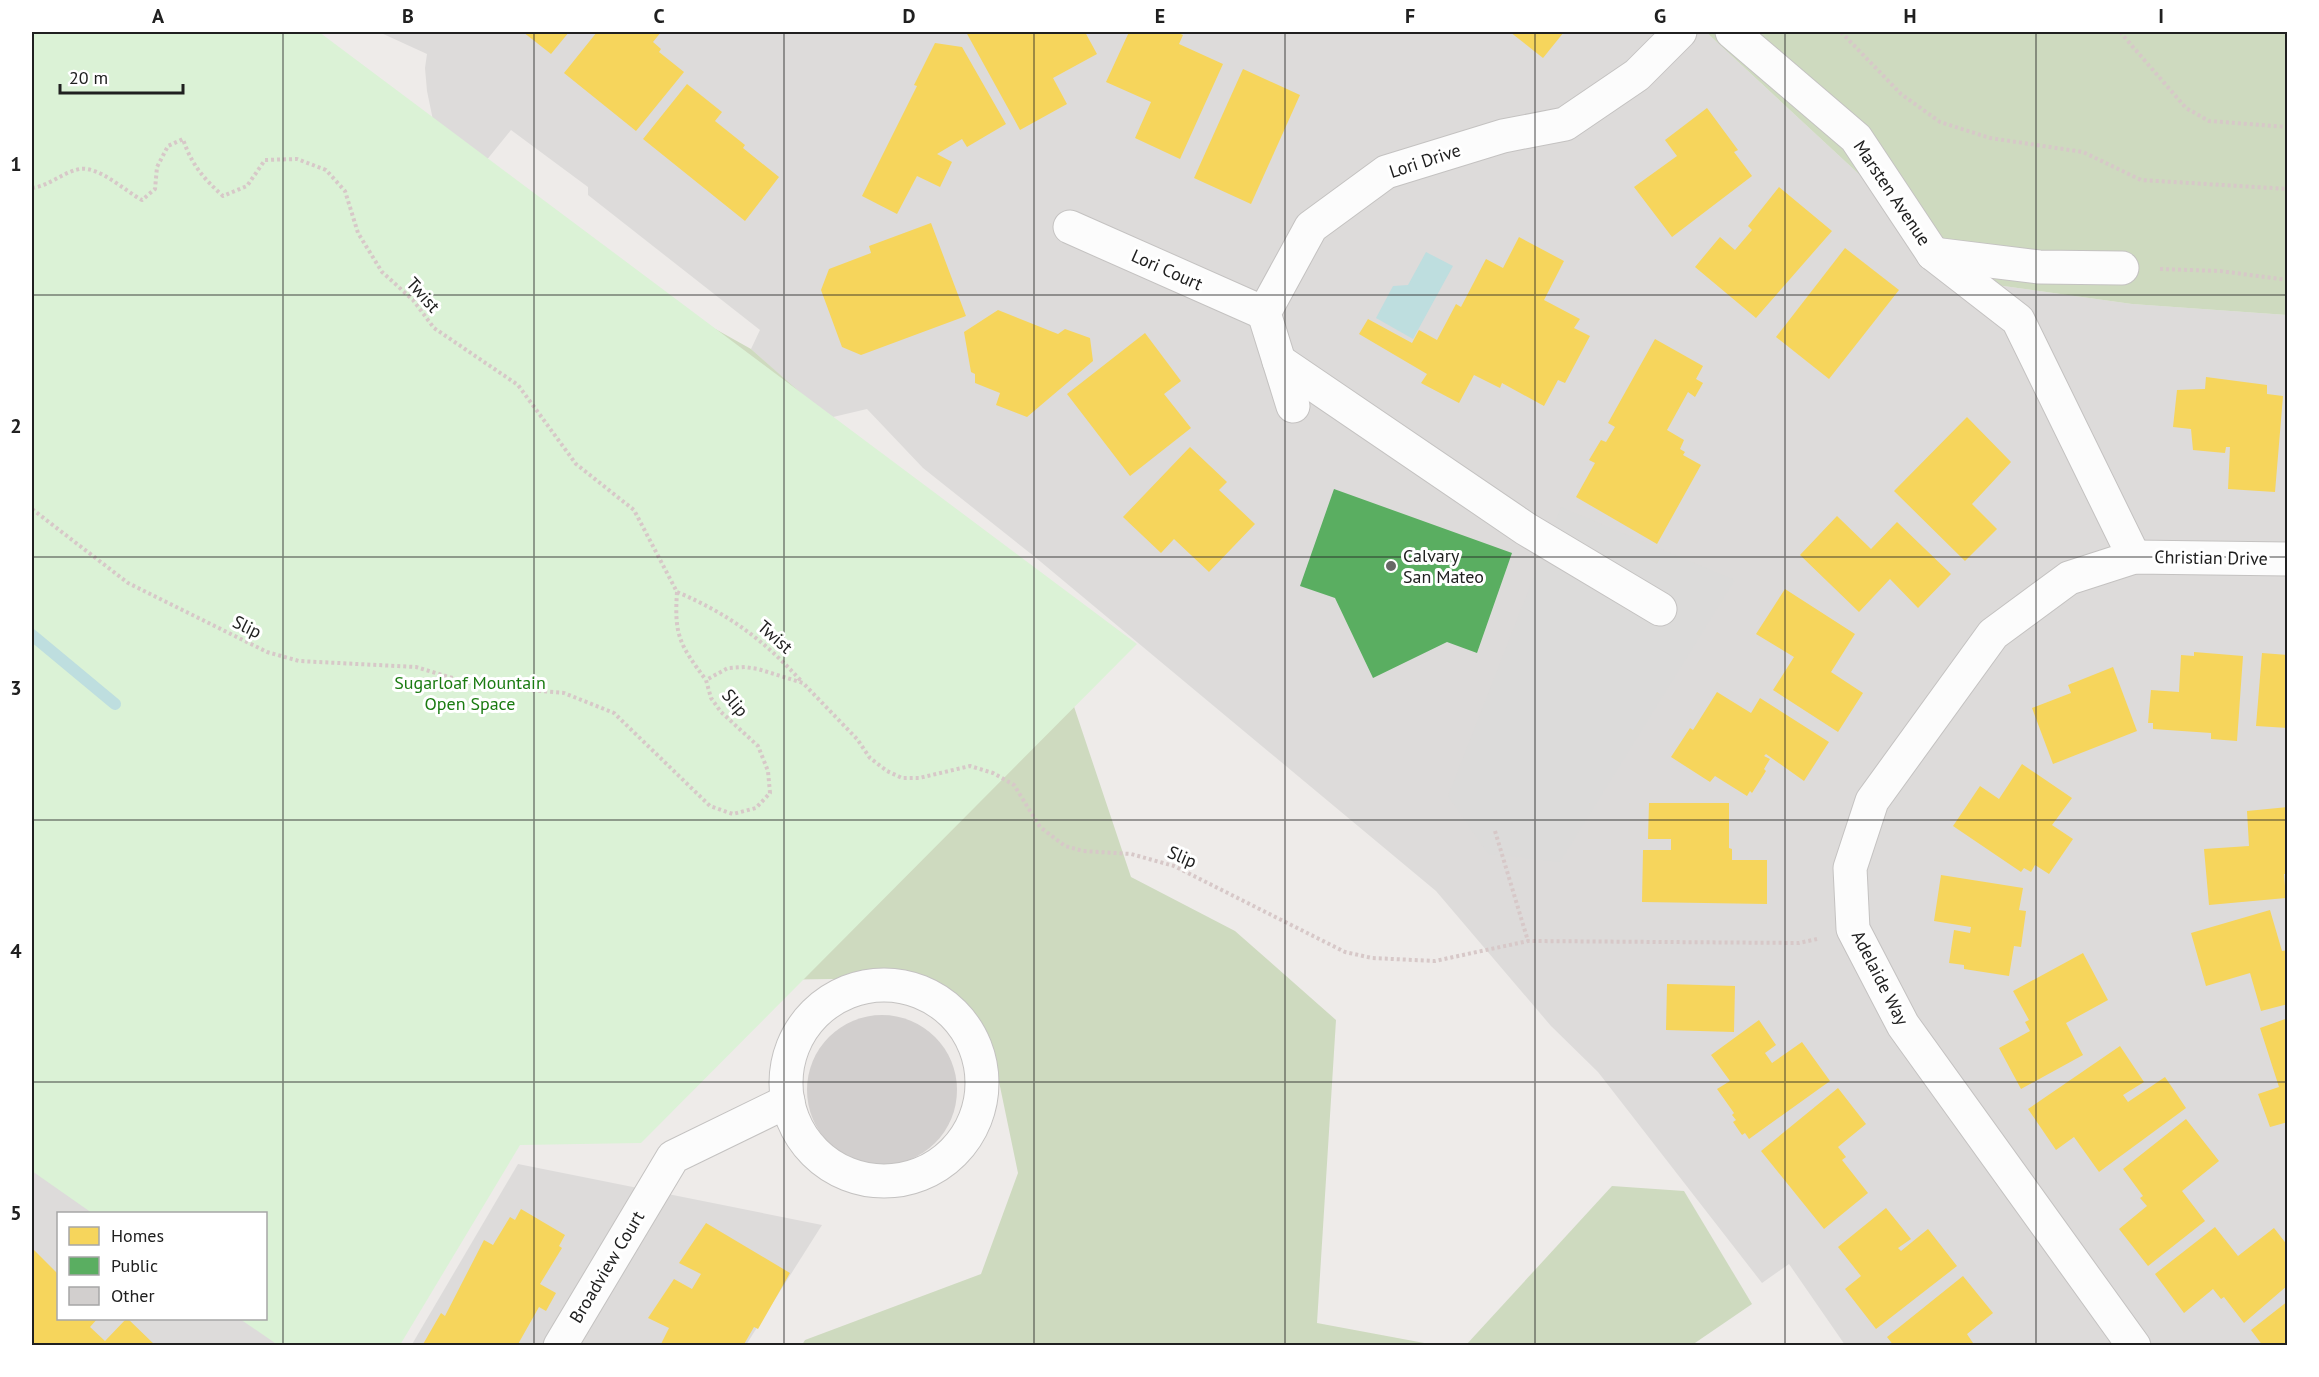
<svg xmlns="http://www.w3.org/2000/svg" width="2319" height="1377" viewBox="0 0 2319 1377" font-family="'PT Sans',sans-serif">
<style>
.residential{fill:#dddbda}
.religious{fill:#dcdbda}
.forest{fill:#cedabf}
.park{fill:#dbf2d6}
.water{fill:#bededf}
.homes{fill:#f6d55c}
.public{fill:#5aae61}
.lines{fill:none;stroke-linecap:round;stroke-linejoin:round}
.stream{stroke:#bededf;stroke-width:12}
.building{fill:#d2cfce}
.minor-casing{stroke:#c4c2c1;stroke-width:35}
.path{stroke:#d7c8c8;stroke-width:4;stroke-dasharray:3 3;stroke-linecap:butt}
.minor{stroke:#fcfcfc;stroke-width:33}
.grid{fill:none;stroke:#202020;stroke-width:1.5;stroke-opacity:0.55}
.poi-dot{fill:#686766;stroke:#fff;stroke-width:2}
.labels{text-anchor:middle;stroke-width:6;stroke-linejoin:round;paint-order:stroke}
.street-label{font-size:18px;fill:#202020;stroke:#fff}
.poi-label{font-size:18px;fill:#202020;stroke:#fff;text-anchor:start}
.park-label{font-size:18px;fill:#1a7b11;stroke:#fff}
.neatline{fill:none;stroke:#202020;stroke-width:2}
.grid-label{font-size:20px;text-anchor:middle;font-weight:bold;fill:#202020}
</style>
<rect width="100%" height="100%" fill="#eeebe9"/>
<g class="residential">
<polygon points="379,32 1706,32 1975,282 2132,304 2287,315 2287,1345 1845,1345 1789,1264 1762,1283 1598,1072 1551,1026 1436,891 1035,557 923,468 867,409 833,417 813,405 751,349 760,330 588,195 588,187 511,130 468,183 440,154 427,91 425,68 427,54"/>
<polygon points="32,1145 115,1213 58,1214 58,1318 245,1319 278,1345 32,1345"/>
<polygon points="518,1164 822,1225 746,1345 411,1346"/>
</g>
<polygon class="religious" points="1561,507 1735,580 1560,862 1488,854 1448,796"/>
<g class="forest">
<polygon points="32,32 428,168 751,349 881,464 1043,614 1131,877 1235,931 1336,1020 1317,1323 1435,1345 802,1345 805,1340 981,1274 1018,1173 992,1048 956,999 901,978 763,980"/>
<polygon points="1706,32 2287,32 2287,315 2132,304 1975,282"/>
<polygon points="1612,1186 1684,1191 1752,1304 1692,1345 1466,1345"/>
</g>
<polygon class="park" points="32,32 319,32 1137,644 641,1143 520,1145 400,1345 278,1345 240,1319 266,1318 266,1214 92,1213 32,1171"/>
<polygon class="water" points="1426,252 1453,266 1413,339 1376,318 1393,286 1408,285"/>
<g class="homes">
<polygon points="523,32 569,32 551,54"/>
<polygon points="597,32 661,32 653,42 661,49 659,52 684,72 636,131 564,73"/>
<polygon points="966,32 1085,32 1097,54 1053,78 1067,104 1020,130"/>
<polygon points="1129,32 1176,32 1183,35 1179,44 1223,64 1180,159 1135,138 1151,102 1106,82"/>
<polygon points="1510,32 1564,32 1543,58"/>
<polygon points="935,43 962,47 1006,124 967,147 962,139 937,154 952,162 940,187 917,176 897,214 862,196 917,86 914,85"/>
<polygon points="1243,69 1300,95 1251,204 1194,178"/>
<polygon points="687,84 722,112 715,121 745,145 743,148 779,177 745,221 643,139"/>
<polygon points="1707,108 1738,150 1734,152 1752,176 1672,237 1634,187 1677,156 1665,140"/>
<polygon points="1779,187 1832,231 1756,318 1695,267 1720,237 1735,250 1752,230 1748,226"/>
<polygon points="931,223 966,316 861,355 842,347 821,290 829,269 871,253 869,246"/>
<polygon points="1519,237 1564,261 1544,300 1580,319 1574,328 1590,336 1565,383 1558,380 1544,406 1502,383 1500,388 1474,375 1459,403 1421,383 1427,374 1359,334 1368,319 1412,343 1419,330 1437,340 1456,304 1461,307 1486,259 1503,268"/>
<polygon points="1845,248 1899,290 1829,379 1776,337"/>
<polygon points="998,310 1058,334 1065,329 1090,338 1093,361 1027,417 996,405 1000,393 975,383 975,374 971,372 964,332"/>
<polygon points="1145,333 1181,381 1164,394 1191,428 1130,476 1067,394"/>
<polygon points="1655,339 1703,366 1696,379 1703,383 1695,397 1688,392 1667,430 1684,440 1680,449 1685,452 1683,455 1701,465 1657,544 1576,497 1595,463 1589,460 1601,440 1606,442 1615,427 1608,423"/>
<polygon points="2206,377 2267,385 2267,394 2283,396 2275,492 2228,489 2230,447 2226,447 2225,453 2193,450 2191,429 2173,427 2177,390 2205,389"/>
<polygon points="1967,417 2011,462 1972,504 1997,529 1965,561 1894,491"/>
<polygon points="1190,447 1227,482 1219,490 1255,524 1209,572 1174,539 1161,553 1123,517"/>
<polygon points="1837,516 1871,549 1897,522 1951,574 1918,608 1890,579 1859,612 1800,555"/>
<polygon points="1785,589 1855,634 1831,672 1863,693 1838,732 1773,690 1794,657 1756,634"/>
<polygon points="2194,652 2243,656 2237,741 2211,739 2211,733 2153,729 2153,723 2148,723 2151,690 2179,692 2181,655 2194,656"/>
<polygon points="2262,653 2288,655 2288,728 2256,726"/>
<polygon points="2113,667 2137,731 2053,764 2032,708 2071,693 2068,685"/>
<polygon points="1717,692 1751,713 1760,698 1829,742 1804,781 1766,754 1764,756 1770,759 1764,769 1766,771 1752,793 1750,791 1747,796 1715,776 1710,782 1671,757 1690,728 1693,730"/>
<polygon points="2022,764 2072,798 2052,825 2073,839 2049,874 2035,865 2031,872 2024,868 2021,872 1953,826 1980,786 1999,799"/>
<polygon points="1649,803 1729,803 1729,848 1732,849 1732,860 1767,860 1767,904 1642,902 1643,850 1671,850 1671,839 1648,839"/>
<polygon points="2288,807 2288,874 2284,874 2286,898 2209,905 2204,849 2249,846 2247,811"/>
<polygon points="1941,875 2023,888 2019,910 2026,911 2021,947 2014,946 2009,976 1964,969 1964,965 1949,963 1954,930 1970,933 1971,927 1934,921"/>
<polygon points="2270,910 2282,951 2288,950 2288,1004 2261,1011 2250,973 2206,986 2191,933"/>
<polygon points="2083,953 2108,1000 2066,1023 2083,1055 2021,1089 1999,1048 2030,1031 2025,1022 2029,1020 2013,991"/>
<polygon points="1667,984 1735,986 1734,1032 1666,1030"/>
<polygon points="2288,1018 2288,1122 2270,1127 2258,1094 2279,1087 2260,1028"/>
<polygon points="1759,1020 1776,1045 1765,1053 1772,1063 1802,1042 1830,1081 1749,1139 1745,1133 1742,1135 1733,1122 1736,1120 1732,1115 1734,1113 1717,1089 1730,1081 1711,1055"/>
<polygon points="2120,1046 2144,1082 2123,1095 2128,1102 2165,1077 2186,1108 2099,1172 2074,1137 2056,1150 2028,1109"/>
<polygon points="1838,1088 1866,1124 1838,1147 1846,1157 1842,1160 1868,1193 1824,1229 1761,1151"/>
<polygon points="2186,1119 2219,1161 2182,1191 2205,1221 2148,1266 2119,1229 2147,1206 2140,1198 2143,1196 2123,1169"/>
<polygon points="1886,1208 1911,1239 1898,1248 1901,1251 1928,1229 1957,1266 1876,1329 1845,1289 1861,1276 1838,1247"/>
<polygon points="521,1209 565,1235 559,1246 562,1248 540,1284 556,1293 546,1311 539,1307 517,1346 422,1346 441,1313 445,1316 484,1240 493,1245 510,1217 515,1220"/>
<polygon points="706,1223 790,1273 758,1329 754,1327 743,1346 660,1346 669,1328 648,1318 674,1279 692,1289 701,1274 679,1263"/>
<polygon points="2215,1227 2238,1256 2274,1228 2288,1246 2288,1285 2244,1323 2224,1297 2221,1299 2213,1289 2184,1313 2155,1274"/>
<polygon points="32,1248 58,1274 58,1318 98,1318 90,1327 105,1341 127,1318 156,1346 32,1346"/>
<polygon points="1963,1276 1993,1313 1967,1334 1975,1346 1894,1346 1887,1337"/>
<polygon points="2288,1301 2288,1346 2263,1346 2251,1330"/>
</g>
<polygon class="public" points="1334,489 1512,553 1477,653 1447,642 1373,678 1335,598 1300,586"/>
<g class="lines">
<polyline class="stream" points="32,635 115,704"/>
</g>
<circle class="building" cx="882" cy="1090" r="75"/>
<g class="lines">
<defs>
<g id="minor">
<polyline points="1732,32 1856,138 1933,254 2018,320 2134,557"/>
<polyline points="1070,227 1264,313"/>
<polyline points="1933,254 2039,267 2122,268"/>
<polyline points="1279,361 1526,529 1660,609"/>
<polyline points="1293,406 1264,313 1311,227 1386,172 1503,136 1565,124 1637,75 1680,32"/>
<circle cx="884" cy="1083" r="98"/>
<polyline points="560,1346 673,1157 788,1101"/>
<polyline points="2134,1346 1903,1025 1853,929 1850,868 1872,801 1993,634 2069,578 2134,557 2288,559"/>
</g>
</defs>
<use href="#minor" class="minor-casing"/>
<g class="path">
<polyline points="1841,32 1901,94 1940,122 1990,138 2083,152 2141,180 2288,189"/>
<polyline points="2120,32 2186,108 2209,121 2288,127"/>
<path d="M 32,188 C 49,186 63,172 80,169 C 99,166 125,191 142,200 L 155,189 L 157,167 L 168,146 L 183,139 C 191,164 204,179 223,196 L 247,186 L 265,160 L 297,159 L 326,170 L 345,191 L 358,233 L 382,272 L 413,300 L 434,328 L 518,385 L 576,464 L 634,510 L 677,592 C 729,614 764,640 802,682"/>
<polyline points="2160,269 2220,271 2288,280"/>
<polyline points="32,509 128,583 267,652 299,661 416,667 479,686 564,693 614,713 710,806 733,814 756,808 770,793 768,771 758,746 721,712 711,698 706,680 728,668 745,667 758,669 803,683 857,739 870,758 887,771 902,778 919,778 970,766 993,773 1014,785 1040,827 1065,846 1083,851 1131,854 1174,866 1345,952 1372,958 1435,961 1528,941 1799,943 1817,939"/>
<path d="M 677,592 C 674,636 680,645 706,680"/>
<polyline points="1495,831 1528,941"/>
</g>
<use href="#minor" class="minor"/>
</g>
<path class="grid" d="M 283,32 L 283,1346M 534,32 L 534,1346M 784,32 L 784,1346M 1034,32 L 1034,1346M 1285,32 L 1285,1346M 1535,32 L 1535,1346M 1785,32 L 1785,1346M 2036,32 L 2036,1346M 32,295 L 2288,295M 32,557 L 2288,557M 32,820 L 2288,820M 32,1082 L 2288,1082"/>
<circle class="poi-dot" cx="1391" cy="566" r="6"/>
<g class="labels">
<g class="street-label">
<text transform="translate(1425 161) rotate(-18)" y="6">Lori Drive</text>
<text transform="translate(1892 193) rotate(56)" y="6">Marsten Avenue</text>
<text transform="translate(1167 270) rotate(24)" y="6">Lori Court</text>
<text transform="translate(423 295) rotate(48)" y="6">Twist</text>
<text transform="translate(2211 558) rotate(1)" y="6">Christian Drive</text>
<text transform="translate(247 627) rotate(26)" y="6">Slip</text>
<text transform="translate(775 637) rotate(41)" y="6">Twist</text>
<text transform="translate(735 703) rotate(50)" y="6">Slip</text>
<text transform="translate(1182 857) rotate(23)" y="6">Slip</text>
<text transform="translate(1880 978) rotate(63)" y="6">Adelaide Way</text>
<text transform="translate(607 1267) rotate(-59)" y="6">Broadview Court</text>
</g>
<g class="poi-label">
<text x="1403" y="562">Calvary<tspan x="1403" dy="21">San Mateo</tspan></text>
</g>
<g class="park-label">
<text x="470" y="689">Sugarloaf Mountain<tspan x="470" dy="21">Open Space</tspan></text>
</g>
</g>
<rect width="2319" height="1377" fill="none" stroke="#ffffff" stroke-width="66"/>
<rect x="57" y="1212" width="210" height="108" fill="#ffffff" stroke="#a6a6a6" stroke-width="1.5"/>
<rect x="69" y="1227" width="30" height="18" fill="#f6d55c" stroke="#a6a6a6" stroke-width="1.5"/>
<text x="111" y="1242" font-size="18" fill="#202020">Homes</text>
<rect x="69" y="1257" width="30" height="18" fill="#5aae61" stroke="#a6a6a6" stroke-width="1.5"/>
<text x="111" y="1272" font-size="18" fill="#202020">Public</text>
<rect x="69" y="1287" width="30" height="18" fill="#d2cfce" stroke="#a6a6a6" stroke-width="1.5"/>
<text x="111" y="1302" font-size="18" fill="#202020">Other</text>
<path d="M60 84v9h123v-9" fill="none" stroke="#202020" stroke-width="3"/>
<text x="69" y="84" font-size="18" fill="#202020" stroke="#ffffff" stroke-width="4.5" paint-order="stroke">20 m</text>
<rect x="33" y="33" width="2253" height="1311" class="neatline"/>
<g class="grid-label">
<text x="158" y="23">A</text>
<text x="408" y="23">B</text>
<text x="659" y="23">C</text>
<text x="909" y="23">D</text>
<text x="1160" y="23">E</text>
<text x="1410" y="23">F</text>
<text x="1660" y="23">G</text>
<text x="1910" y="23">H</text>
<text x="2161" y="23">I</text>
<text x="16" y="171">1</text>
<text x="16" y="433">2</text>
<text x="16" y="695">3</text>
<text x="16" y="958">4</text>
<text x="16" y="1220">5</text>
</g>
</svg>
